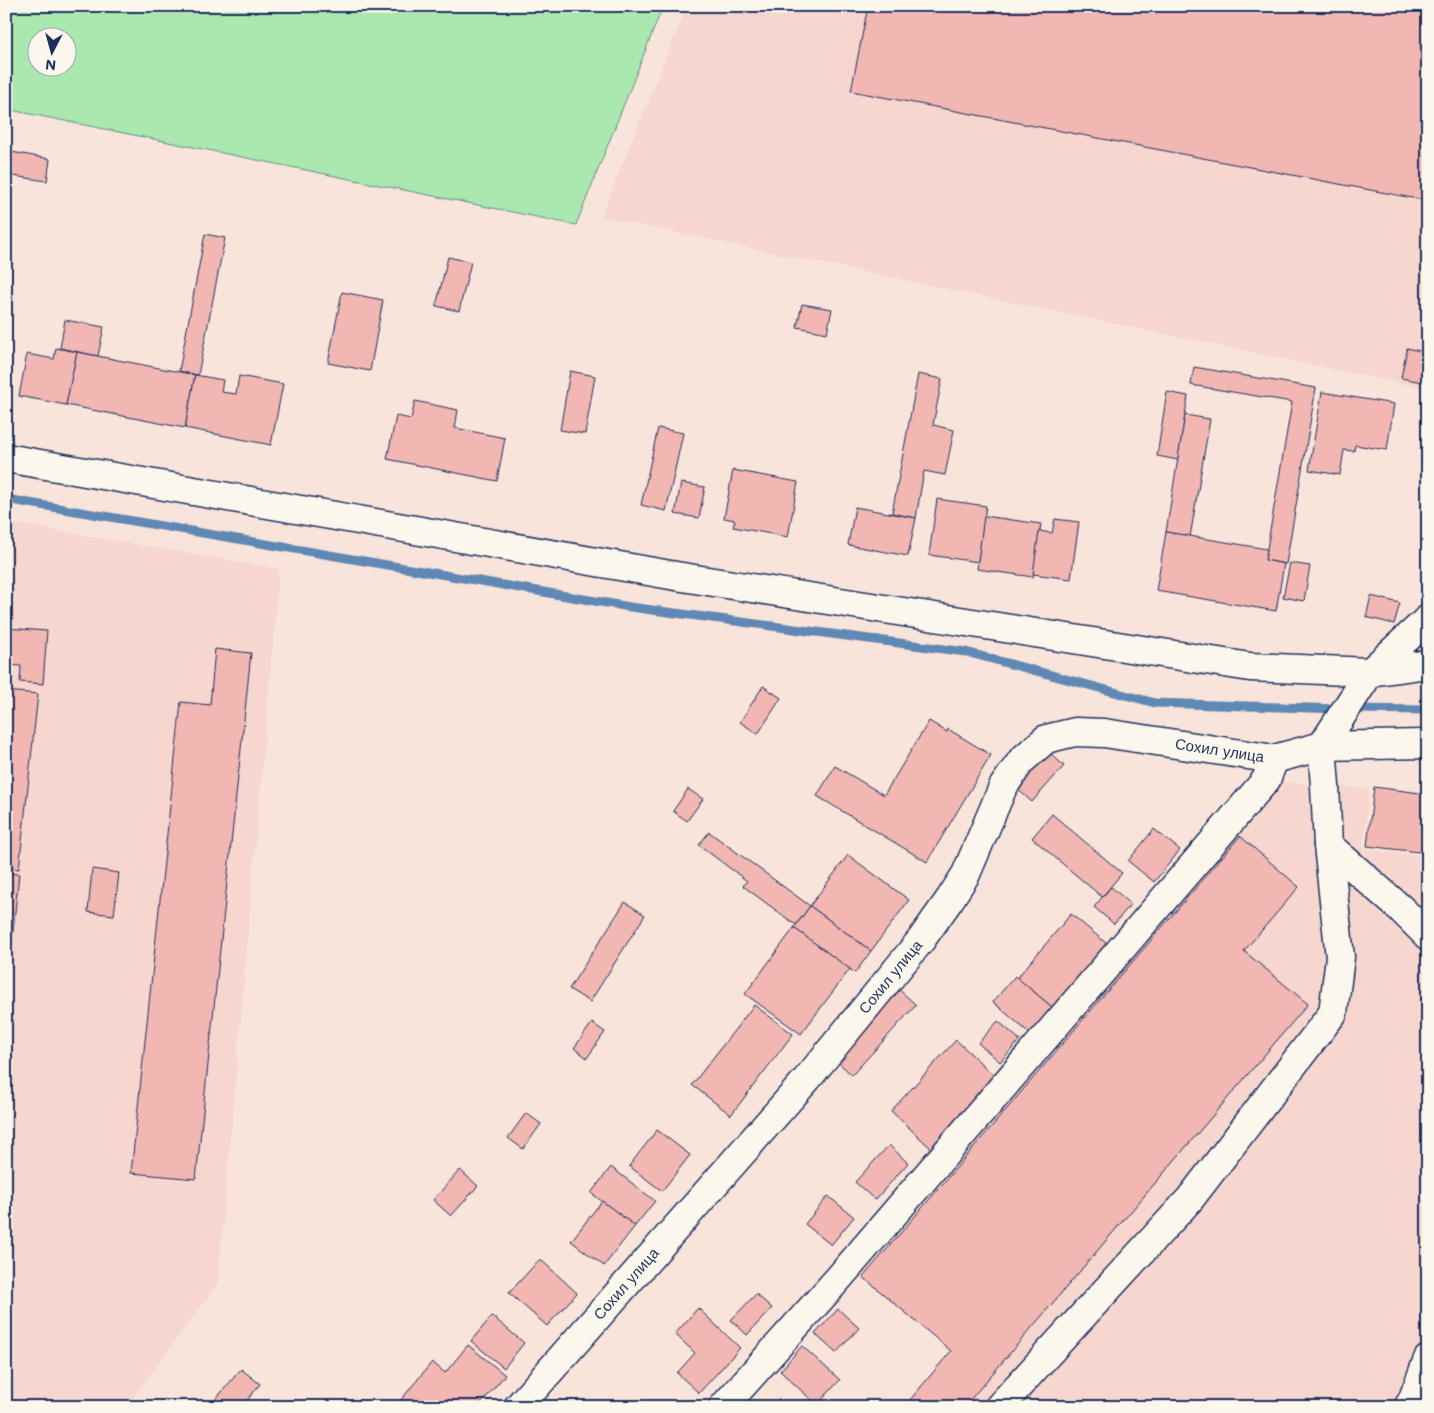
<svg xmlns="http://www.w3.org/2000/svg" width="1434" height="1413" viewBox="0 0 1434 1413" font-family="Mali,sans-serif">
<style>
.built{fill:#f6d6cf}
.green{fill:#abe8af;stroke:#638c86;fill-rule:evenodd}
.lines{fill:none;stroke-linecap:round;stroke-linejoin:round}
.stream{stroke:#6188b4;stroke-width:9}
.building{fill:#f2b6b3;stroke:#1b2f5e}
.minor-casing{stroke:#1b2f5e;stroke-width:31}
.minor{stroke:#fbf7ec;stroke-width:28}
.labels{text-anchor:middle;stroke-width:5;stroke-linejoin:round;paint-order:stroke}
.street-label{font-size:15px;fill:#1b2f5e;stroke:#fbf7ec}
</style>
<rect width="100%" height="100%" fill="#f8e4db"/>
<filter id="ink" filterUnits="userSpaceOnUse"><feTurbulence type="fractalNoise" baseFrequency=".02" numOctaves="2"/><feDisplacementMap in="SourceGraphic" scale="10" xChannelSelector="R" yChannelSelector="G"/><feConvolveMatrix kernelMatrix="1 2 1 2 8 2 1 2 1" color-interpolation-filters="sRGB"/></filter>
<g filter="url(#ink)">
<g class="built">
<polygon points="687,6 1428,6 1428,389 601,217"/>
<polygon points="6,522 279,569 218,1283 126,1407 6,1407"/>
<polygon points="1275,781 1369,789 1363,849 1428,856 1428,1407 904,1407 951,1351 863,1277"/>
</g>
<path class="green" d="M 6,6 L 663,6 L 576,225 L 6,109 ZM 38,38 L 68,38 L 68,68 L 38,68 Z"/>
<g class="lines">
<g class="stream">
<polyline points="6,499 630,607 966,652 1155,703 1339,709"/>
<polyline points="1352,709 1428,710"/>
</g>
</g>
<g class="building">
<polygon points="868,6 1428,6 1428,201 851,91"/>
<polygon points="6,151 50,159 47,181 6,175"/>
<polygon points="205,234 225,238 198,375 179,371"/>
<polygon points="448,257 471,262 459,311 436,306"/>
<polygon points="342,292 383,300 370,371 328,363"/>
<polygon points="802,304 832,309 827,333 797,327"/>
<polygon points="65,320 104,327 98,356 60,348"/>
<polygon points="56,348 77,352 66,405 19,396 27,354 54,359"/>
<polygon points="1407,348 1428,353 1428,383 1401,378"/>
<polygon points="77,352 195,375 185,428 66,405"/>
<polygon points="1194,367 1316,388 1286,564 1265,560 1292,402 1191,385"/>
<polygon points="570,371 595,376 585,434 560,430"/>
<polygon points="918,374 942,379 933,425 954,430 945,475 924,471 916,518 892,513"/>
<polygon points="195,375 223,380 221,392 236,394 239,376 283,384 271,445 185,428"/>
<polygon points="1167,392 1188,396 1178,460 1157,456"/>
<polygon points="1322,392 1394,404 1387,450 1355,445 1354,451 1344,450 1340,475 1309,470"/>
<polygon points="415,401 458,410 455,428 505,438 497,481 387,459 396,416 411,419"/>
<polygon points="1185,415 1210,419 1190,537 1166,532"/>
<polygon points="658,428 683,433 666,511 641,505"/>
<polygon points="733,470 798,482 788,537 733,527 735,520 724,518"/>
<polygon points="681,483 705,487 699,518 675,514"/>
<polygon points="937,499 986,506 978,562 929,555"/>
<polygon points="855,507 916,518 908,556 848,545"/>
<polygon points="984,516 1041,524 1033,577 977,569"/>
<polygon points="1055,519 1079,522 1071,579 1033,574 1039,531 1052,533"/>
<polygon points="1166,532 1267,549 1265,560 1284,564 1276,611 1156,591"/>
<polygon points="1290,563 1310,566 1304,601 1283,597"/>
<polygon points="1371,596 1400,603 1394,624 1366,617"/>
<polygon points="6,628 47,631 43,684 20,682 21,666 6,665"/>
<polygon points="215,649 251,653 196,1179 131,1173 181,702 210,705"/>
<polygon points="763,686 781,698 758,734 740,722"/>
<polygon points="6,691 38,694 19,869 6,868"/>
<polygon points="929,721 947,732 948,729 991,755 927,862 817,796 835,766 884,795"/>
<polygon points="1047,750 1064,766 1032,802 1014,786"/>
<polygon points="1374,787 1428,794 1428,853 1367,846"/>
<polygon points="688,789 703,799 687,821 673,811"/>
<polygon points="1052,814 1122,873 1102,897 1032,838"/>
<polygon points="1154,829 1180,850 1154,882 1128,861"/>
<polygon points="709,832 810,906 796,925 743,886 747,881 699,845"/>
<polygon points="1240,836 1299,887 1244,951 1308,1004 964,1407 904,1407 951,1351 863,1277"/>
<polygon points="848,855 909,900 871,951 810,906"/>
<polygon points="92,869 119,873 114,915 88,912"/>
<polygon points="6,873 19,874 6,997"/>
<polygon points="1111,887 1131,904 1114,924 1094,907"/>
<polygon points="625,902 645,915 590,1002 569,989"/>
<polygon points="810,906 871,951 855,973 794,928"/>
<polygon points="1071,914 1112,948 1058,1012 1017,978"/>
<polygon points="794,928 850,969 801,1034 745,994"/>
<polygon points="1015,976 1058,1012 1035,1038 993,1002"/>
<polygon points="893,984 916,1005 852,1075 829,1054"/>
<polygon points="754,1005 793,1034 731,1115 692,1085"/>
<polygon points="998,1021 1020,1040 1000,1062 978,1043"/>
<polygon points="592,1023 605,1032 587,1058 574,1048"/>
<polygon points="956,1040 1000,1081 935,1152 891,1111"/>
<polygon points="526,1113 541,1124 523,1149 508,1138"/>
<polygon points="657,1130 690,1155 662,1191 629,1166"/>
<polygon points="889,1145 908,1163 875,1200 855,1182"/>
<polygon points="611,1167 655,1201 635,1226 591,1193"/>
<polygon points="460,1170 478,1186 451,1216 433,1200"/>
<polygon points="828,1196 854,1217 831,1245 805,1224"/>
<polygon points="602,1201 635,1226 604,1266 571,1241"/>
<polygon points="540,1259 577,1293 547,1326 509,1293"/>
<polygon points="756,1294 772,1308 747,1335 731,1320"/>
<polygon points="698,1308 740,1348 699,1393 677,1373 695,1353 675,1334"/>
<polygon points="838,1309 859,1328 836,1353 815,1334"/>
<polygon points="492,1316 524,1343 504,1368 471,1341"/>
<polygon points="468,1345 505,1375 478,1407 395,1407 432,1362 445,1373"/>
<polygon points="802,1346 840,1380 817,1405 780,1371"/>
<polygon points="241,1369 260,1384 242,1407 209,1407"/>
</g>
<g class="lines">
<defs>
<g id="minor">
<polyline points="6,458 676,576 1250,667 1370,672 1428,664"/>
<polyline points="1428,619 1370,672 1322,746 1325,786 1328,845 1400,908 1428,936"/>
<path id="s1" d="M 518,1407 L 807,1079 L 921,940 L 950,899 L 966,874 L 1003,787 L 1022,760 L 1046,739 L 1075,732 L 1104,733 L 1274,759 L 1322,746 L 1423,744 L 1428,745"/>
<polyline points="723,1407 838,1279 1266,780 1274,759"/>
<polyline points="999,1407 1190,1199 1333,1013 1340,957 1328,845"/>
<polyline points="1408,1407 1412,1401 1428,1359"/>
</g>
</defs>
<use href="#minor" class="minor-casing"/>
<use href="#minor" class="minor"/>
</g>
</g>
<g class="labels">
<g class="street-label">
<text dy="5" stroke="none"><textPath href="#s1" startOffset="1032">Сохил улица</textPath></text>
<text dy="5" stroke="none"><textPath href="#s1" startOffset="569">Сохил улица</textPath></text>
<text dy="5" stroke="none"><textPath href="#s1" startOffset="164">Сохил улица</textPath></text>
</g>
</g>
<rect width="1434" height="1413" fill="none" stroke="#fbf7ec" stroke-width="25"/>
<rect x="12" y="12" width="1409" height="1388" fill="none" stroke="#1b2f5e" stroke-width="2" filter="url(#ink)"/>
<g transform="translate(52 52) rotate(186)"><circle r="24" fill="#fbf7ec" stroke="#a1a7b3"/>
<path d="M0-4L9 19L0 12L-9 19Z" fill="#1b2f5e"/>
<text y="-8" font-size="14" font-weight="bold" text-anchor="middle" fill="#1b2f5e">N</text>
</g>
</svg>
